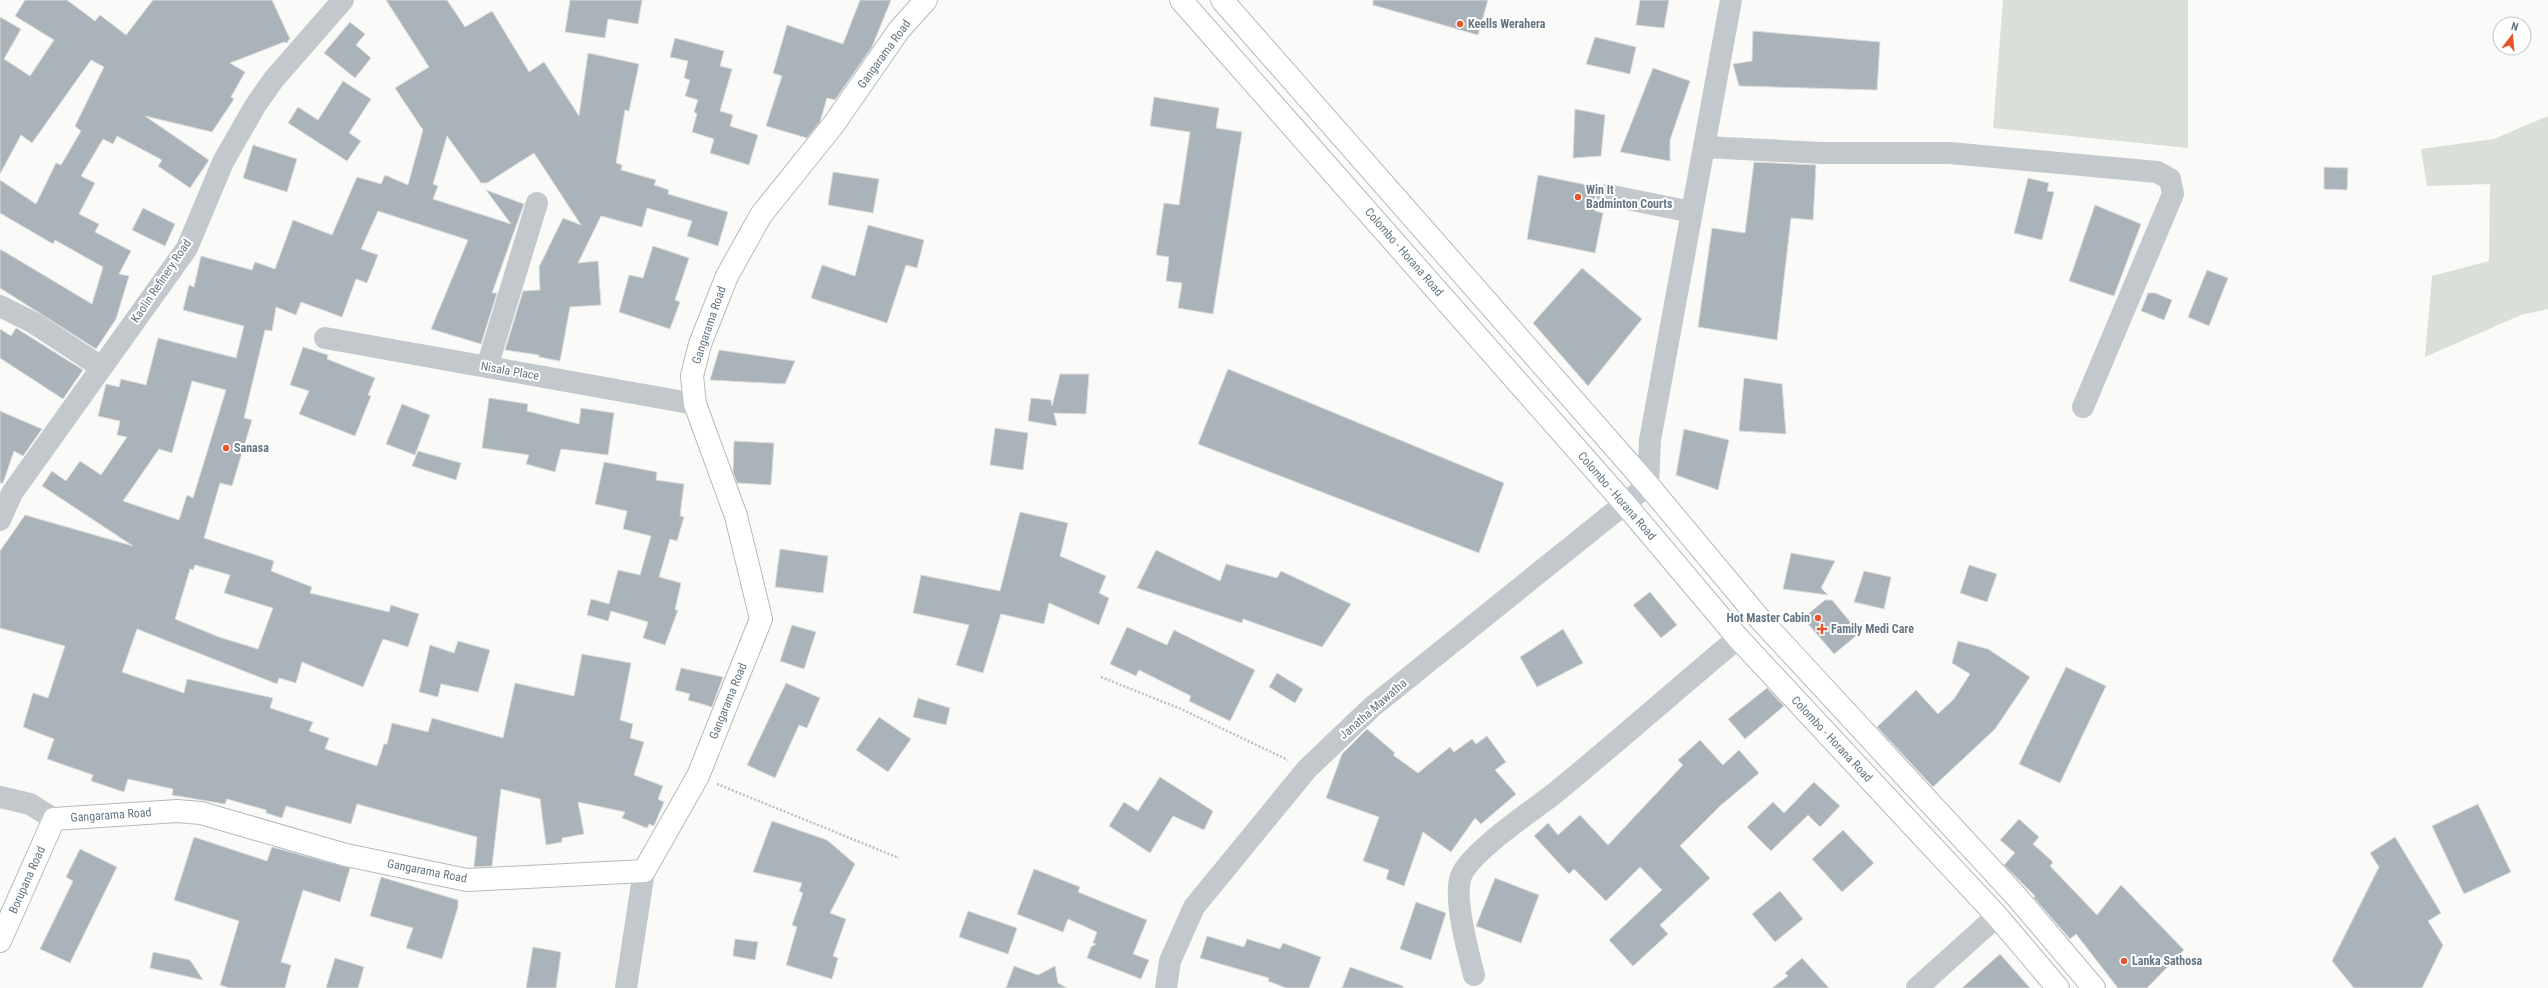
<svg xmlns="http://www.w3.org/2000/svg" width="2548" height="988" viewBox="0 0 2548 988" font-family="'Roboto Condensed',sans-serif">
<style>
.green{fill:#dadfd7}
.building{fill:#aab3b9;stroke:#dcdcda;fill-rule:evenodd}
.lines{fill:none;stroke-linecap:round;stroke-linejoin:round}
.major-casing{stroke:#b5babe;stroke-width:24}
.path{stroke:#bbbfc2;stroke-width:2.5;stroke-dasharray:2 2;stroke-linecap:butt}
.minor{stroke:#c3c8cc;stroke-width:22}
.major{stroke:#fff;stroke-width:22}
.poi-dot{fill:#e4572e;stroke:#fff;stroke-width:1.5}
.labels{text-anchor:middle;stroke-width:4;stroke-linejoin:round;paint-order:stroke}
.poi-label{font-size:12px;font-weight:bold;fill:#657683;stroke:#fff;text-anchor:start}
.street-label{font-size:12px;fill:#657683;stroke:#fff}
</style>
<rect width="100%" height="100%" fill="#fafaf8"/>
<g class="green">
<polygon points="2003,0 2188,0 2188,148 1993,128"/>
<polygon points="2548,116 2548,309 2521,315 2425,357 2432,276 2489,261 2490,184 2427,186 2421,149 2494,139"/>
</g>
<g class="building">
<polygon points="25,0 67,0 95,21 100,15 126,35 153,0 272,0 290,39 288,40 288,43 284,42 230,63 245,72 231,97 234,99 212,132 145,116 209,160 190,188 158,166 162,160 117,136 113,144 103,139 81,176 95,183 79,214 99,224 95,232 131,251 119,274 129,276 116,319 96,349 0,288 0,249 92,304 103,267 55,240 53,244 0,213 0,180 36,204 56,163 61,165 81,131 75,126 104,67 91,60 32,143 21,135 0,174 0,17 21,29 4,59 30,76 54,40 15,16"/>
<path d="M 386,0 L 447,0 L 465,27 L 492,11 L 529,72 L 544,62 L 579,116 L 588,53 L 639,64 L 629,111 L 625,110 L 616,163 L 622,165 L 621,170 L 656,180 L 654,185 L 669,190 L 668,194 L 728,212 L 718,246 L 687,236 L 692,221 L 647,208 L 642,227 L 601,216 L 578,263 L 598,261 L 601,305 L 570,307 L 560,361 L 539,357 L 539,355 L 505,350 L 523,291 L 540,290 L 539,267 L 563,218 L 581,225 L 534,153 L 487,183 L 481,183 L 447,136 L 433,184 L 438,186 L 433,199 L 511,224 L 486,190 L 524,204 L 492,293 L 497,293 L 481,344 L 431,329 L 468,240 L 378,211 L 361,249 L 378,255 L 367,283 L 356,279 L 342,317 L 301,302 L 296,315 L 276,307 L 272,331 L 265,330 L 244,418 L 252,420 L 232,486 L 220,483 L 204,538 L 274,561 L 271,571 L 312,587 L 310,593 L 389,612 L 391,605 L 419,614 L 408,647 L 383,639 L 363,687 L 302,662 L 296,683 L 279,678 L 277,684 L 137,629 L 122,672 L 184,693 L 187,679 L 273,698 L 270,708 L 313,722 L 309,731 L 329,738 L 325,749 L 377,766 L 384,744 L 387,744 L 392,723 L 428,732 L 432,718 L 503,738 L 515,683 L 574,696 L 582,654 L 631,663 L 620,720 L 633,724 L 630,738 L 644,742 L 634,775 L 663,786 L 658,799 L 664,802 L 654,826 L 649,824 L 647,828 L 622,818 L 625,812 L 578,802 L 584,834 L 562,838 L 562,842 L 546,845 L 540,799 L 501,789 L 492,866 L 474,867 L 477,837 L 357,804 L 351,824 L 286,806 L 282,818 L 266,813 L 266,810 L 227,799 L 225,804 L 172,795 L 173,789 L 128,779 L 124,792 L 91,781 L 93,775 L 47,759 L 54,739 L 23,727 L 33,693 L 48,698 L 65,646 L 0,628 L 0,551 L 25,515 L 133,546 L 42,486 L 52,471 L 66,481 L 80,461 L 101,475 L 127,437 L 117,435 L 120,421 L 98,416 L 106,384 L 119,387 L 121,379 L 146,385 L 158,338 L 236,358 L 244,326 L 183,310 L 189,285 L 194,287 L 201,256 L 252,270 L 255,262 L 275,269 L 293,220 L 332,235 L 357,177 L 381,184 L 385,175 L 408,185 L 423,130 L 395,88 L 429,67 ZM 192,381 L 226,390 L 193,498 L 187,495 L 179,520 L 123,501 L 159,449 L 172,453 ZM 195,565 L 230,575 L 224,593 L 273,608 L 258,649 L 219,637 L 175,619 L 190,569 L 193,570 Z"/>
<polygon points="570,0 642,0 638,24 608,19 605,38 565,32"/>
<polygon points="860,0 891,0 872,47 835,100 827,98 820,122 807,138 766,126 782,76 773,73 787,25 843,44"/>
<polygon points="1373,0 1488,0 1478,35 1373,5"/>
<polygon points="1640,0 1669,0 1664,28 1636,25"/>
<polygon points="350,22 365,34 356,45 371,58 355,78 324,53"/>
<polygon points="1753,31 1880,42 1877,90 1739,86 1733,64 1752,61"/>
<polygon points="1595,37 1636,47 1630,74 1586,64"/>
<polygon points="675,38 724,51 720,66 732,69 720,111 733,115 730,126 758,135 749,165 710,153 714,139 692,132 697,114 694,112 698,100 685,96 690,80 684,78 688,61 670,57"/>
<polygon points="1653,68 1690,81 1670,140 1670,161 1620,152"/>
<polygon points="343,81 371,99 349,133 361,141 347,161 288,123 298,107 318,120"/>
<polygon points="1154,97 1219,108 1216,128 1242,132 1213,314 1178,308 1182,283 1166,281 1169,257 1156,255 1164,203 1179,205 1190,132 1150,126"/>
<polygon points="1575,109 1605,115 1601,156 1573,158"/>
<polygon points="253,145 297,159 287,192 243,178"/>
<polygon points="1754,162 1816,165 1813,220 1791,218 1777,340 1698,327 1712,228 1745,233"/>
<polygon points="2324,167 2348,168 2347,190 2324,189"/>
<polygon points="833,172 879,179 873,213 828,205"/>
<polygon points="1538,175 1597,187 1595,193 1595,211 1603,213 1595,253 1527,239"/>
<polygon points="2028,178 2049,183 2047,191 2054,192 2042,240 2014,233"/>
<polygon points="2095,205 2141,224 2114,296 2069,281"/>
<polygon points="143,208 175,224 165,246 132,230"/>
<polygon points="868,225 924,240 917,268 906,265 887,323 811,298 822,265 855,276"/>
<polygon points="653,246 689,258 675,300 680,302 670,329 619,312 629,275 643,278"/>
<polygon points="1582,268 1642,319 1588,386 1533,323"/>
<polygon points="2207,270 2228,278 2209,326 2188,317"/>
<polygon points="2148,293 2155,293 2172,300 2164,320 2141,311"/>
<polygon points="16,328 83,370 63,399 0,358 0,329 11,336"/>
<polygon points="303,347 328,355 327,359 375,378 368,395 371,396 355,436 299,414 309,391 290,385"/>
<polygon points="719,350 795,361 785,384 710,380"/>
<polygon points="1228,369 1504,483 1479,553 1198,444"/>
<polygon points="1060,374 1089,374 1086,414 1054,413 1057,426 1028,421 1031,398 1051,400 1052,406"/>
<polygon points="1744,378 1782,384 1786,434 1739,431"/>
<polygon points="489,398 528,404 527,411 579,424 581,408 614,413 608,455 561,449 555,472 526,464 529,455 482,448"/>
<polygon points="402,404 430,415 415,455 386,444"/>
<polygon points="0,411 42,429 23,456 14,451 3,483 0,483"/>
<polygon points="995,428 1028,433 1023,470 990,465"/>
<polygon points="1684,429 1729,440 1718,490 1676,475"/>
<polygon points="734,441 774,443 771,485 737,483 733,472"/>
<polygon points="418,451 461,463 456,480 412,466"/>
<polygon points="604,462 657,472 656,480 684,484 680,516 684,517 677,541 670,539 659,577 681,583 675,610 678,610 665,645 643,638 648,622 611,611 608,621 587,615 591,599 609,604 618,570 640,575 651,536 623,529 627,511 595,504"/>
<polygon points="1020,512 1068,523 1060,556 1106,576 1099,593 1109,598 1099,625 1049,603 1044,624 1001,614 983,673 956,665 969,625 913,613 921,575 1000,591"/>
<polygon points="780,549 828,556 823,593 775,587"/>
<polygon points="1156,550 1220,581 1226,564 1277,578 1281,571 1351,604 1322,647 1243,619 1242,623 1137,588"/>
<polygon points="1791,553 1835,561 1821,588 1828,595 1783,589"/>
<polygon points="1969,565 1997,574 1987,602 1960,593"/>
<polygon points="1864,571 1891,577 1884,609 1854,602"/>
<polygon points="1650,592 1677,625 1661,638 1633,605"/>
<polygon points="1825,600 1832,600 1856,629 1856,636 1834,654 1803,618"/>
<polygon points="792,625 816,632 804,669 780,661"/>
<polygon points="1127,627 1167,645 1174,630 1255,670 1230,721 1189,701 1191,696 1139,670 1136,676 1110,664"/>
<polygon points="1563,629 1583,663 1537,687 1520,657"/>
<polygon points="458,641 490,650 478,692 441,684 438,697 419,692 430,645 454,653"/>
<polygon points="1958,641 1988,649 2030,677 1995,729 1933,787 1877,727 1916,690 1938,714 1954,699 1970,674 1952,663"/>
<polygon points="2066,667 2106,686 2060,783 2019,764"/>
<polygon points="681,668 723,677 712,707 688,700 690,694 675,690"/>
<polygon points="1277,673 1303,689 1295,703 1269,687"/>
<polygon points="786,683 820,698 807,728 799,725 775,778 747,765"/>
<polygon points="1767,688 1784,706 1745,739 1728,719"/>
<polygon points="918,698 950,708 946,725 913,717"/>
<polygon points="879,717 911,739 888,772 856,750"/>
<polygon points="1367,729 1395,753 1393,755 1418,773 1450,747 1454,752 1472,739 1476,744 1487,736 1506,762 1495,770 1516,794 1481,824 1475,818 1451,852 1423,832 1404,886 1386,879 1389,870 1363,861 1379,817 1326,798 1342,754"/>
<polygon points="1700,740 1723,765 1739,750 1759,773 1720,806 1680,846 1710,878 1660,925 1668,934 1633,966 1609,940 1662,890 1640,867 1606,901 1574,869 1569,874 1534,836 1548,823 1558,835 1580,815 1608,845 1683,765 1678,760"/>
<polygon points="1160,777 1213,811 1204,830 1173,816 1150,853 1109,826 1124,802 1138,811"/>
<polygon points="1814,782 1840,806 1820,827 1808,815 1771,851 1747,827 1773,802 1784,813"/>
<polygon points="2478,804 2511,872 2464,894 2432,826"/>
<polygon points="2019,819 2039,837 2033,844 2053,862 2050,866 2097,915 2121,885 2184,950 2147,988 2118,988 2076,934 2070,939 2034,898 2035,896 2004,865 2015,853 2000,840"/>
<polygon points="772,821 827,840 855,864 830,913 846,919 833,956 838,958 832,979 786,965 797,927 792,925 803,893 799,891 802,883 753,872"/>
<polygon points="1843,830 1874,863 1842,892 1812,859"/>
<polygon points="194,837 267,861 272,847 350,868 340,902 303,890 281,962 291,965 285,988 229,988 220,985 239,921 174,900"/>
<polygon points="2395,837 2441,913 2428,921 2443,945 2422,988 2354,988 2332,961 2379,867 2370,853"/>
<polygon points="80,849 117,867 70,963 40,949 73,881 66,877"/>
<polygon points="1034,869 1080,887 1078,892 1147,920 1133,954 1149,960 1141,979 1087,958 1091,947 1096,944 1093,943 1097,932 1068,919 1063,932 1017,914"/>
<polygon points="381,877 458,900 458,907 442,959 406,948 413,928 370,916"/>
<polygon points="1495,878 1539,895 1521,943 1476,926"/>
<polygon points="1780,891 1803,919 1775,942 1752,914"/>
<polygon points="1416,902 1446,913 1431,960 1400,949"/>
<polygon points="968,911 1017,928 1008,954 959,937"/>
<polygon points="1207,936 1244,947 1247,939 1280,949 1283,943 1321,957 1309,988 1286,988 1268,981 1269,978 1200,958"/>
<polygon points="735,939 758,942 755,960 733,956"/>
<polygon points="533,947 561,952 556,988 526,988"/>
<polygon points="153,952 190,960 203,980 150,968"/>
<polygon points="2000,954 2030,988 1962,988"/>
<polygon points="335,958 364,967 358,988 326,988"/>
<polygon points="1802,958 1829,988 1772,988 1788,976 1785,973"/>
<polygon points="1014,966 1038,975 1055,966 1058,983 1067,988 1006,988"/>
<polygon points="1350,967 1403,986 1403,988 1342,988"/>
</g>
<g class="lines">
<defs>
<g id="major">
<polyline points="1181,0 1625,504 1738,638 1997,916 2058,988"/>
<polyline points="1222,0 1648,485 1759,618 2016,896 2094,988"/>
<polyline points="0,941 54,819 177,811 201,813 346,855 467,880 644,871 698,776 761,619 736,516 695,404 692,376 700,344 727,276 761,215 834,124 899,30 926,0"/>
</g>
</defs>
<use href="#major" class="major-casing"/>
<g class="path">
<polyline points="1101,677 1181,709 1288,760"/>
<polyline points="717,784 899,858"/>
</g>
<g class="minor">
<polyline points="1704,147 1822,153 1950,153 2157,172 2170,179 2173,194 2083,407"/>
<polyline points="1607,195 1692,212"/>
<polyline points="0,306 34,323 101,367"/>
<polyline points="325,338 695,404"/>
<polyline points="487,367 537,203"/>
<polyline points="0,520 12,493 187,248 223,162 255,106 274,79 343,0"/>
<polyline points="0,797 30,804 54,819"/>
<path d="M 1474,975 C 1468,952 1453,898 1461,876 C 1470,852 1532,811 1555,793 C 1617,742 1677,689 1738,638"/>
<polyline points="626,988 644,871"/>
<polyline points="1166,988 1170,961 1194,907 1307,769 1372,707 1648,485 1650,440 1731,0"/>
<polyline points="1917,988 1997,916"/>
</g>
<use href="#major" class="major"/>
</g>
<g class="poi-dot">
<circle cx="1460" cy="24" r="4"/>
<circle cx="1578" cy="197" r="4"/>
<circle cx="226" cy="448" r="4"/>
<circle cx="1818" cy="618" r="4"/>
<path d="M1820 623h4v4h4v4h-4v4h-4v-4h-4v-4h4z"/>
<circle cx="2124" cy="961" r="4"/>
</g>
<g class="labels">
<g class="poi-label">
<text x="1468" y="28">Keells Werahera</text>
<text x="1586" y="194">Win It<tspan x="1586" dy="14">Badminton Courts</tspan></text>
<text x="234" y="452">Sanasa</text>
<text x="1810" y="622" text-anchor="end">Hot Master Cabin</text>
<text x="1831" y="633">Family Medi Care</text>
<text x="2132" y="965">Lanka Sathosa</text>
</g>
<g class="street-label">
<text transform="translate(884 54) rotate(-54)" y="4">Gangarama Road</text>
<text transform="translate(1404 252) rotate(49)" y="4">Colombo - Horana Road</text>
<text transform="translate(161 281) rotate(-56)" y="4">Kaolin Refinery Road</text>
<text transform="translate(709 325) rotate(-71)" y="4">Gangarama Road</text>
<text transform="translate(510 371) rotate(10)" y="4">Nisala Place</text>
<text transform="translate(1617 496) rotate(49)" y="4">Colombo - Horana Road</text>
<text transform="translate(728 701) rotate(-68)" y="4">Gangarama Road</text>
<text transform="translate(1373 709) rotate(-41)" y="4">Janatha Mawatha</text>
<text transform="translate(1832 739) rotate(47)" y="4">Colombo - Horana Road</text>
<text transform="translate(111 815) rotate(-4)" y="4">Gangarama Road</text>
<text transform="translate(427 871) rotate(11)" y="4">Gangarama Road</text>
<text transform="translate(27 880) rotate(-66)" y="4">Borupana Road</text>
</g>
</g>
<g transform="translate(2512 36) rotate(16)"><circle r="19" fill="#ffffff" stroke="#c1c8cd"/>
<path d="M0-3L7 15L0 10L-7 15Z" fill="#e4572e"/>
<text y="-6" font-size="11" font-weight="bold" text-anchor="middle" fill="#657683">N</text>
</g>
</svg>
